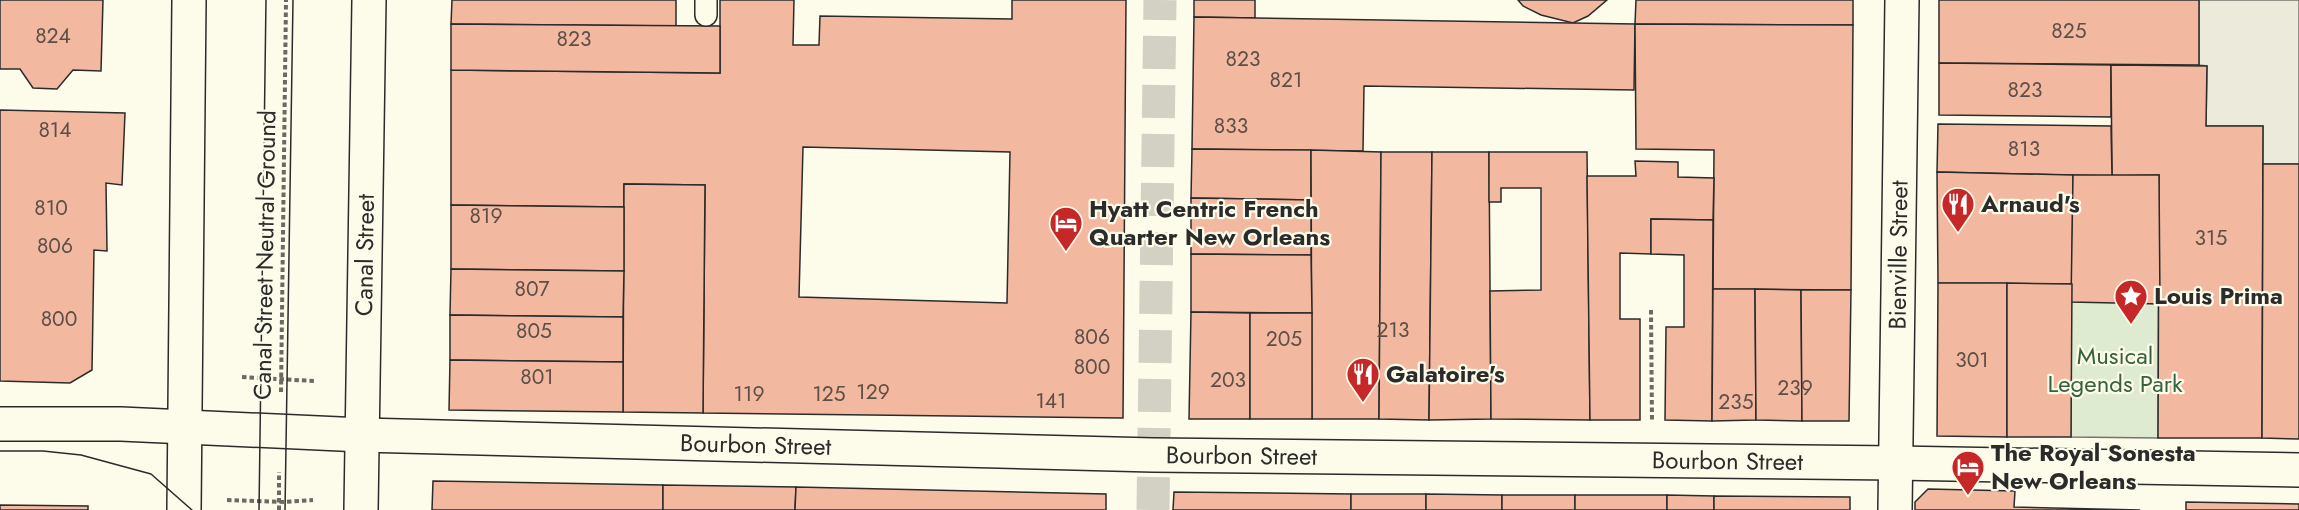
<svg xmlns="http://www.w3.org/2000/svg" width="2299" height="510" viewBox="0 0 2299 510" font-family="Jost,sans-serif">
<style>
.green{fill:#deebd1;stroke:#74746e;stroke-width:1.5}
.parking{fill:#eceadb;stroke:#74746e;stroke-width:1.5}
.building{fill:#f2b8a0;stroke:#2b2b2b;stroke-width:1.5;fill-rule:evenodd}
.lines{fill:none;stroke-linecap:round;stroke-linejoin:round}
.minor-tunnel{stroke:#d3d1c4;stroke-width:33;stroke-dasharray:33 16;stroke-linecap:butt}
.service-casing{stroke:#2b2b2b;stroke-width:24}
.minor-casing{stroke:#2b2b2b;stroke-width:36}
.primary-casing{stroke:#2b2b2b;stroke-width:36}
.path{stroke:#6a6964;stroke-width:4;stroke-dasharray:4.5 3;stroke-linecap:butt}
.service{stroke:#fdfbea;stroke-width:21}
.minor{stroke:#fdfbea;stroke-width:33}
.primary{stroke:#fdfbea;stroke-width:33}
.tram{stroke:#2b2b2b;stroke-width:1.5}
.labels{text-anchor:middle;stroke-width:4.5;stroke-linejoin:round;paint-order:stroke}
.number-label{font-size:21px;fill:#5d4e48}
.poi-label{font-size:24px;font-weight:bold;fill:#2b2b2b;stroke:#fdfbea;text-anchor:start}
.street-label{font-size:24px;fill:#2b2b2b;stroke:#fdfbea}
.park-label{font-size:24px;fill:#34623c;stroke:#fdfbea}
</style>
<rect width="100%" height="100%" fill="#fdfbea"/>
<polygon class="green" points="2159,175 2158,438 2071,437 2071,302"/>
<polygon class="parking" points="2199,0 2299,0 2299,164 2263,164 2263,126 2206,126 2207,66 2199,65"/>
<g class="building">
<polygon points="0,0 103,0 101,71 73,70 57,89 33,88 20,69 0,69"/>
<polygon points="452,0 676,0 676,26 451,24"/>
<path d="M 720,0 L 794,0 L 793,45 L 819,45 L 820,16 L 1012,19 L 1012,0 L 1126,0 L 1123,418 L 703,413 L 705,185 L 624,184 L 624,207 L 451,205 L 451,70 L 720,73 ZM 803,147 L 1010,152 L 1007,303 L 799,297 Z"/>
<polygon points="1194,0 1255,0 1255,18 1194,17"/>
<polygon points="1518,0 1607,0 1588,16 1573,23 1541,15 1523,6"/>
<polygon points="1636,0 1853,0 1853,25 1635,24"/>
<polygon points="1939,0 2199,0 2199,65 1939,63"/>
<polygon points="1194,17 1635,24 1634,90 1364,86 1363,151 1192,149"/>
<polygon points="451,24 720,26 720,73 451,70"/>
<polygon points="1635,24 1853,25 1851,290 1713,289 1714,150 1636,149"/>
<polygon points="1939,63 2111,65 2111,117 1939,115"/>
<polygon points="2111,65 2207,66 2206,126 2263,126 2262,438 2158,438 2159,175 2112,176"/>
<polygon points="0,110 125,113 122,185 106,183 107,251 94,250 92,370 70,383 0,381"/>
<polygon points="1938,124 2111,126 2112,176 1937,172"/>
<polygon points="1192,149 1311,150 1311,200 1191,198"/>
<polygon points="1311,150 1381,152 1379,419 1312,419"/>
<polygon points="1381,152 1432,152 1429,420 1379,419"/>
<polygon points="1432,152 1489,152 1491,419 1429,420"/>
<polygon points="1489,152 1587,152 1590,420 1491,419 1490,291 1541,290 1541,188 1501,188 1501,202 1489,202"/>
<polygon points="1635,161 1678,162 1678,177 1714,178 1713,220 1651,219 1651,254 1620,253 1620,319 1640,319 1640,420 1590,420 1587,176 1636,176"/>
<polygon points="2263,164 2299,164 2299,439 2262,438"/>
<polygon points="1937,172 2073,175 2072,284 1938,283"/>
<polygon points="2073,175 2159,175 2160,304 2071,302"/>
<polygon points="624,184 705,185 703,413 623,412"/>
<polygon points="1191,198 1311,200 1311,255 1191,254"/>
<polygon points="451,205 624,207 624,271 451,269"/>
<polygon points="1651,219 1713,220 1712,421 1665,420 1666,327 1684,327 1684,255 1651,254"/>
<polygon points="1191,254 1311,255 1312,313 1191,312"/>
<polygon points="451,269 624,271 623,317 450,315"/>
<polygon points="1938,283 2007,283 2007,437 1937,436"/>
<polygon points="2007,283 2072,284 2071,437 2007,437"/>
<polygon points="1713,289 1755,289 1756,420 1712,421"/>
<polygon points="1755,289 1801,290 1802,421 1756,420"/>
<polygon points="1801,290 1851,290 1849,421 1802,421"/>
<polygon points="1191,312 1250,313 1250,419 1189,419"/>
<rect x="1250" y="313" width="62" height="106"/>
<polygon points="450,315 623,317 623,362 450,360"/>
<polygon points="450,360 623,362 623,412 449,410"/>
<polygon points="433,481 663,485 663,510 432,510"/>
<polygon points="663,485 796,487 795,510 663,510"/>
<polygon points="796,487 1106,494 1106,510 795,510"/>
<polygon points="1928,489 2015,491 2014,507 2140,510 1915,510 1915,502"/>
<polygon points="1174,492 1351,494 1351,510 1173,510"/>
<rect x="1351" y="494" width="75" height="16"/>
<polygon points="1426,494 1502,495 1502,510 1426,510"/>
<rect x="1502" y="495" width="73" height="15"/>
<rect x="1575" y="495" width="92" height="15"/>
<polygon points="1667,495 1714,496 1714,510 1667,510"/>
<polygon points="1714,496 1850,497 1850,510 1714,510"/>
<polygon points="2186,502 2299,504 2299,510 2186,510"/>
<polygon points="0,505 88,506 88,510 0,510"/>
</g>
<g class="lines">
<polyline class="minor-tunnel" points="1153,510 1160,0"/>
<defs>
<polyline id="service" points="706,15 706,0"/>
<g id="minor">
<path id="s1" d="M 0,424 L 121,424 L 362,435 L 1153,455 L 1896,463 L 2299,470"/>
<path id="s2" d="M 1895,510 L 1902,0"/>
</g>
<g id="primary">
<polyline points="184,510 189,0"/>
<path id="s3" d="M 361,510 L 369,0"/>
</g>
</defs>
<use href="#service" class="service-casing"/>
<use href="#minor" class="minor-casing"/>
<use href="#primary" class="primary-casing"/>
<g class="path">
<polyline points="1651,310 1652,420"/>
<polyline points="242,377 314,381"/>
<polyline points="281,392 286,0"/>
<polyline points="227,500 285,502 313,500"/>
<polyline points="279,510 279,472"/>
</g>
<use href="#service" class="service"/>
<use href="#minor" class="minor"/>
<use href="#primary" class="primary"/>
<g class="tram">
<polyline points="0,451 43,451 81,455 151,474 192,510"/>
<polyline points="259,510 266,0"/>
<polyline points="285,510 293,0"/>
</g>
</g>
<defs>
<symbol id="restaurant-pin" viewBox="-11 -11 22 30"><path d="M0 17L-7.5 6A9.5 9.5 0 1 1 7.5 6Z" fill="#c62828" stroke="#fdfbea"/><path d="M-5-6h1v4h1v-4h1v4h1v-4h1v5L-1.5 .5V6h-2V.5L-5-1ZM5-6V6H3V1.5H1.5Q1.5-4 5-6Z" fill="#fff"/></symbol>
<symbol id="hotel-pin" viewBox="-11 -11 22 30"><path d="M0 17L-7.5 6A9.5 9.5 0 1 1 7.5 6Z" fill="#c62828" stroke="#fdfbea"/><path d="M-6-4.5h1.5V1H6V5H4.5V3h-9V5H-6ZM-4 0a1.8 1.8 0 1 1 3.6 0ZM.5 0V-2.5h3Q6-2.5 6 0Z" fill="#fff"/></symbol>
<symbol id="sight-pin" viewBox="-11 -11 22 30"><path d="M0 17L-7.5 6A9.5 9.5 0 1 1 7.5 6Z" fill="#c62828" stroke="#fdfbea"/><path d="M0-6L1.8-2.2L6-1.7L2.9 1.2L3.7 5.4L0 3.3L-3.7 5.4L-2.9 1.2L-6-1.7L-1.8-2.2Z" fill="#fff"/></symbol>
</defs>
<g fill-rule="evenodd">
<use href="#restaurant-pin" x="1939" y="185" width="38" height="52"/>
<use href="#hotel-pin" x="1047" y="204" width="38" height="52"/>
<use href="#sight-pin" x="2112" y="277" width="38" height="52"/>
<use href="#restaurant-pin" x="1344" y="355" width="38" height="52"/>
<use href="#hotel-pin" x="1949" y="448" width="38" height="52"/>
</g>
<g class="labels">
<g class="number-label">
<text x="2069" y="38">825</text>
<text x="53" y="43">824</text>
<text x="574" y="46">823</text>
<text x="1243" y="66">823</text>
<text x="1286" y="87">821</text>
<text x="2025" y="97">823</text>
<text x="1231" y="133">833</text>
<text x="55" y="137">814</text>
<text x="2024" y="156">813</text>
<text x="51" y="215">810</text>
<text x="486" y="223">819</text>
<text x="2211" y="245">315</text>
<text x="55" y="253">806</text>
<text x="532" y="296">807</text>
<text x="59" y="326">800</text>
<text x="1393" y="337">213</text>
<text x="534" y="338">805</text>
<text x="1092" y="344">806</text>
<text x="1284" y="346">205</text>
<text x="1972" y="367">301</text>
<text x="1092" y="374">800</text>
<text x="537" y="384">801</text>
<text x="1228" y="387">203</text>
<text x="1795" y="395">239</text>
<text x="873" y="399">129</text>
<text x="749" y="401">119</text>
<text x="829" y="401">125</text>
<text x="1051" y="408">141</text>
<text x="1736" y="409">235</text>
</g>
<g class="poi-label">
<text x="1981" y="212">Arnaud's</text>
<text x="1089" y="217">Hyatt Centric French<tspan x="1089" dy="28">Quarter New Orleans</tspan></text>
<text x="2154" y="304">Louis Prima</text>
<text x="1386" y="382">Galatoire's</text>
<text x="1991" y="461">The Royal Sonesta<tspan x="1991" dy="28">New Orleans</tspan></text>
</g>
<g class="street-label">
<text transform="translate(265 255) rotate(-89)" y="8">Canal Street Neutral Ground</text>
<text dy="8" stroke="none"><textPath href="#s3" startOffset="255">Canal Street</textPath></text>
<text dy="8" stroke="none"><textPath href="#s2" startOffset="255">Bienville Street</textPath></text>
<text dy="8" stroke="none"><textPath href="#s1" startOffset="756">Bourbon Street</textPath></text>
<text dy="8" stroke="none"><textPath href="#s1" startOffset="1242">Bourbon Street</textPath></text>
<text dy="8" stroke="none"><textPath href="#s1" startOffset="1728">Bourbon Street</textPath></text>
</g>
<g class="park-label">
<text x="2115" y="364">Musical<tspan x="2115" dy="28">Legends Park</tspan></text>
</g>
</g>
</svg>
